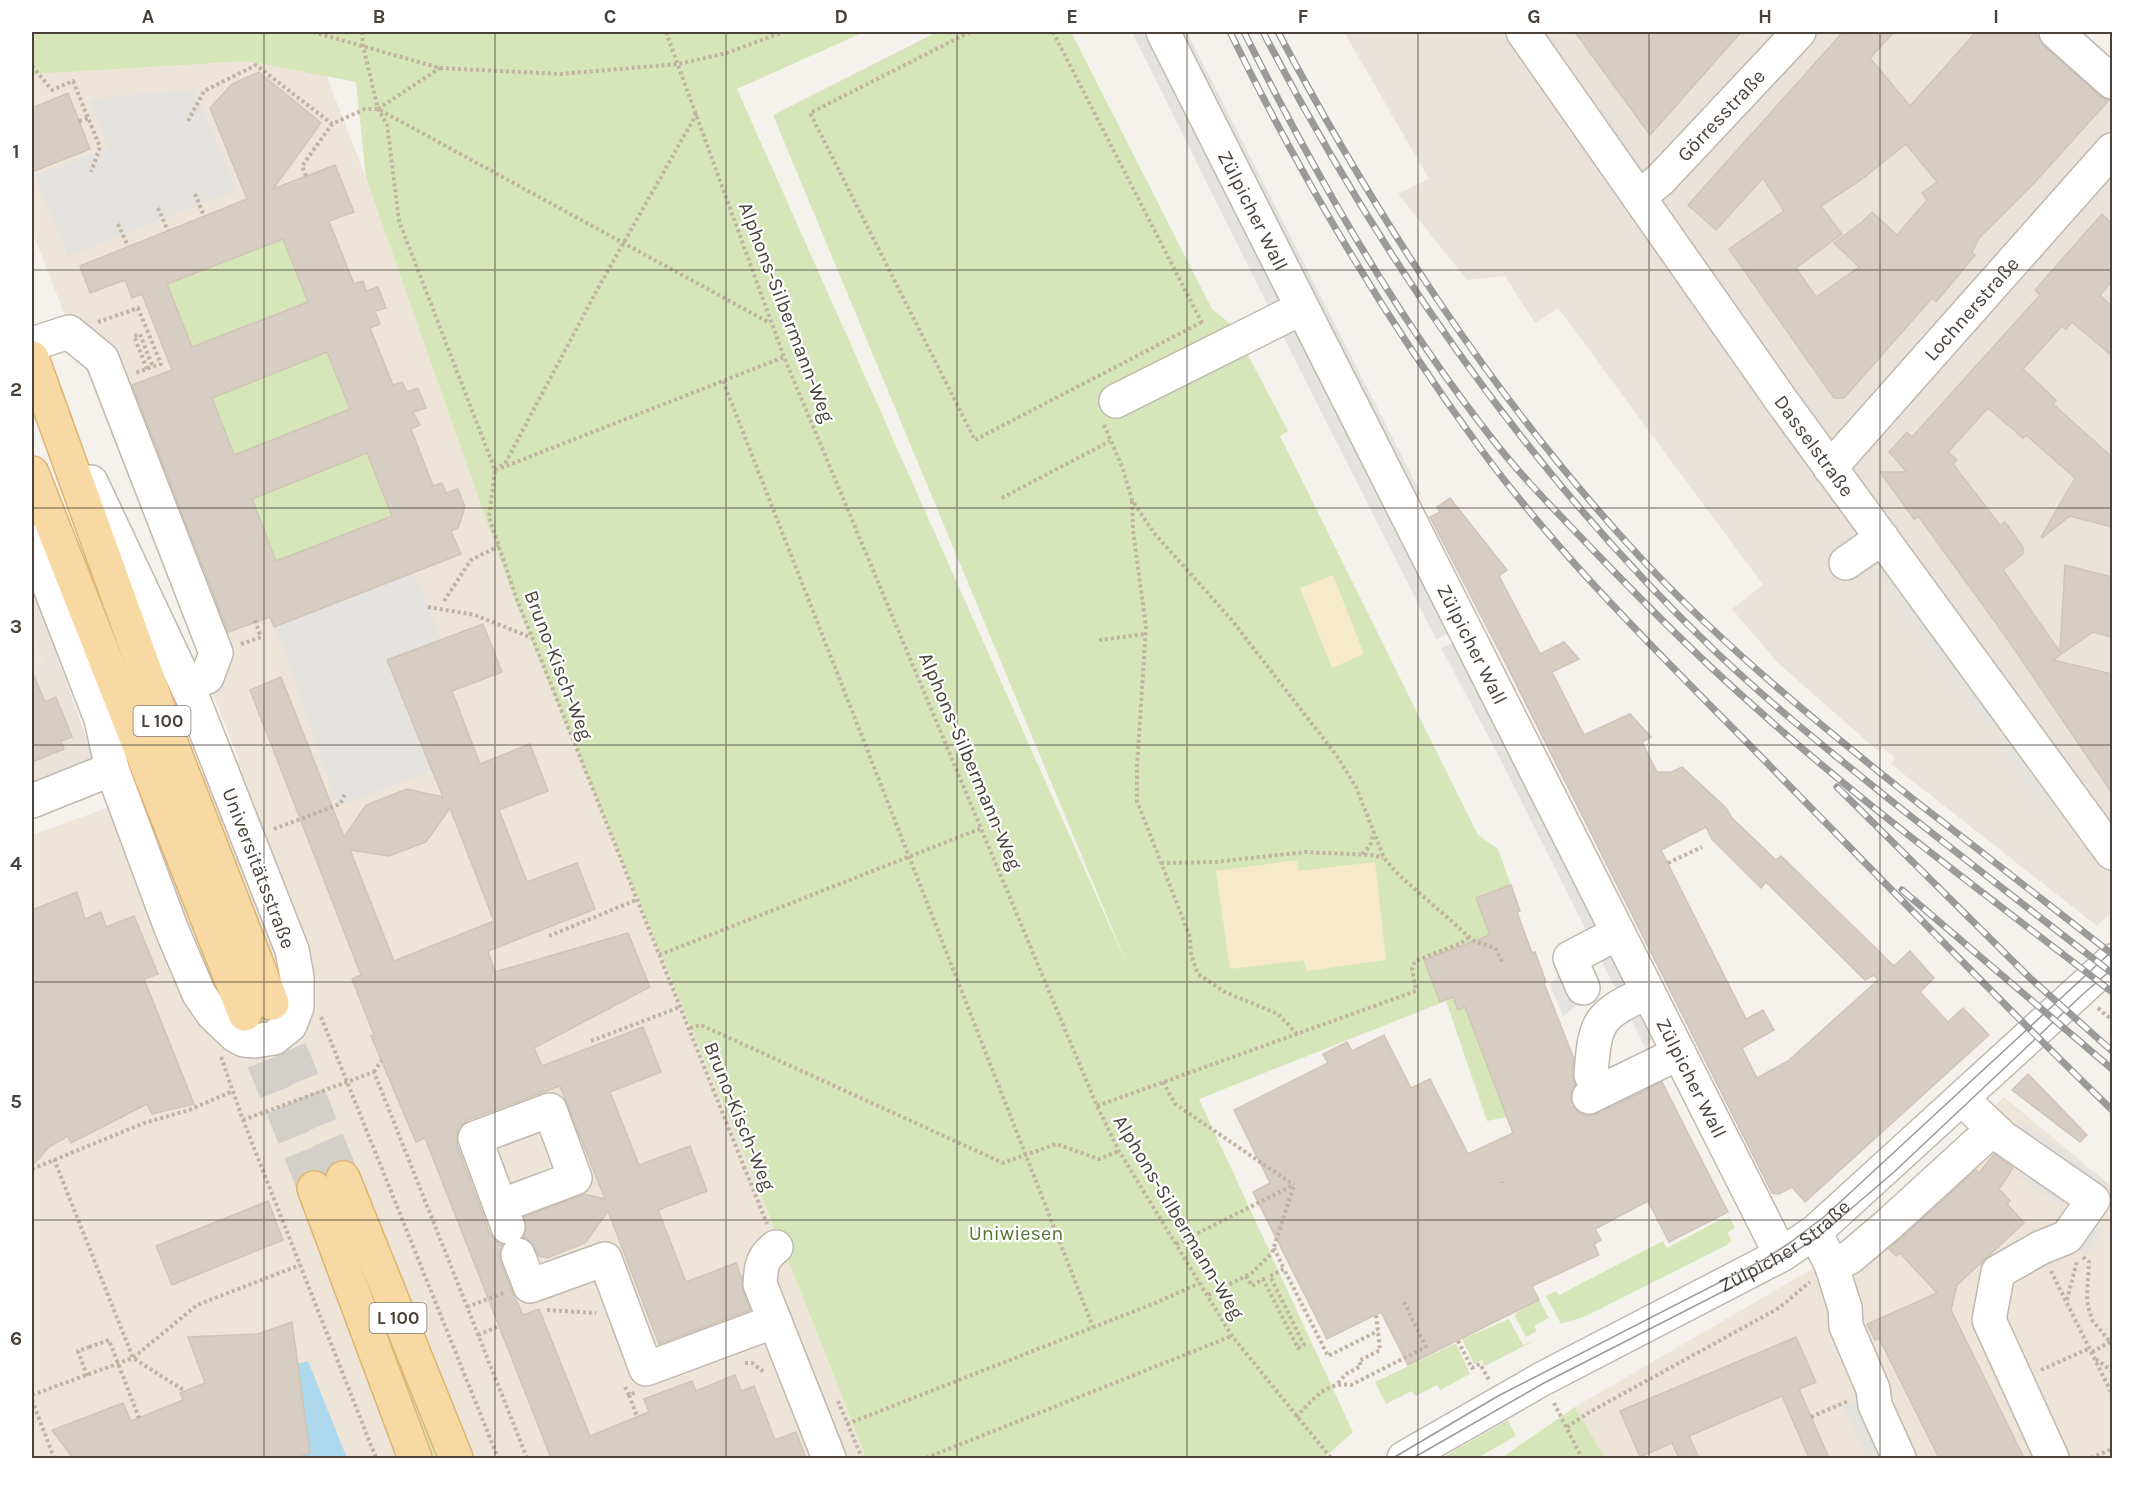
<svg xmlns="http://www.w3.org/2000/svg" width="2144" height="1490" viewBox="0 0 2144 1490" font-family="Karla,sans-serif">
<style>
.residential{fill:#e9e3db}
.education{fill:#ede5d8}
.green{fill:#d6e6b9}
.sand{fill:#f6e9cc}
.parking{fill:#e5e3e0}
.water{fill:#aed9ed}
.building{fill:#d6cdc3;stroke:#d1c4b6;stroke-width:1.5;fill-rule:evenodd}
.lines{fill:none;stroke-linecap:round;stroke-linejoin:round}
.major-tunnel{stroke:#d3cfc9;stroke-width:33;stroke-dasharray:33 16;stroke-linecap:butt}
.minor-casing{stroke:#c1b9af;stroke-width:36}
.major-casing{stroke:#deb472;stroke-width:36}
.path{stroke:#c1b3a2;stroke-width:4;stroke-dasharray:3 3;stroke-linecap:butt}
.minor{stroke:#fff;stroke-width:33}
.major{stroke:#f8d8a3;stroke-width:33}
.tram{stroke:#9a9a9a;stroke-width:1.5}
.rail-casing{stroke:#9a9a9a;stroke-width:7}
.rail{stroke:#fff;stroke-width:4.5;stroke-dasharray:14;stroke-linecap:butt}
.path-bridge{stroke:#c1b3a2;stroke-width:4;stroke-dasharray:3 3;stroke-linecap:butt}
.grid{fill:none;stroke:#4a423a;stroke-width:1.5;stroke-opacity:0.55}
.labels{text-anchor:middle;stroke-width:4.5;stroke-linejoin:round;paint-order:stroke}
.shield{fill:#fff;stroke:#807b75;stroke-width:1.5}
.shield-label{font-size:18px;font-weight:bold;fill:#4a423a}
.street-label{font-size:20px;fill:#4a423a;stroke:#fff}
.park-label{font-size:20px;fill:#527930;stroke:#fff}
.neatline{fill:none;stroke:#4a423a;stroke-width:2}
.grid-label{font-size:20px;text-anchor:middle;font-weight:bold;fill:#4a423a}
</style>
<rect width="100%" height="100%" fill="#f5f2ed"/>
<g class="residential">
<polygon points="1344,32 2041,32 2112,95 2112,912 2097,926 1891,764 1895,758 1882,748 1878,751 1777,662 1732,609 1763,585 1558,308 1535,323 1505,276 1467,280 1398,194 1429,179"/>
<polygon points="32,586 95,762 32,787"/>
</g>
<g class="education">
<polygon points="32,50 320,59 366,178 514,599 803,1297 866,1458 32,1458 32,835 239,760 32,231"/>
<polygon points="32,631 44,663 32,668"/>
<polygon points="2004,1097 2112,1187 2112,1458 1605,1458 1575,1407 1817,1266"/>
</g>
<g class="green">
<polygon points="32,32 864,32 737,89 1129,969 773,115 937,32 1071,32 1212,309 1232,325 1288,431 1280,436 1478,835 1498,849 1520,911 1517,912 1532,953 1535,952 1546,982 1544,984 1585,1088 1507,1117 1487,1121 1446,1001 1199,1099 1353,1432 1324,1458 866,1458 803,1297 514,599 366,178 356,82 247,61 32,74"/>
<polygon points="283,239 312,313 281,312 218,337 196,358 167,284"/>
<polygon points="327,352 352,415 324,419 260,445 237,461 212,398"/>
<path d="M 367,453 L 394,521 C 353,529 314,543 278,566 L 252,499 Z"/>
<polygon points="1730,1218 1735,1228 1727,1233 1731,1240 1727,1245 1586,1316 1561,1324 1546,1296 1556,1291 1559,1295 1663,1241 1667,1248 1722,1219"/>
<polygon points="1539,1300 1549,1318 1534,1326 1537,1331 1526,1337 1515,1316 1516,1313"/>
<polygon points="1509,1319 1523,1345 1532,1341 1532,1342 1485,1366 1482,1360 1474,1364 1462,1339"/>
<polygon points="393,1340 442,1458 427,1458 387,1343"/>
<polygon points="1454,1344 1456,1344 1470,1374 1440,1390 1437,1385 1416,1396 1412,1391 1386,1404 1375,1382"/>
<polygon points="1575,1407 1605,1458 1501,1458"/>
<polygon points="1508,1420 1516,1436 1477,1458 1442,1458"/>
</g>
<g class="sand">
<polygon points="1333,575 1364,654 1332,668 1300,588"/>
<polygon points="1297,860 1299,871 1375,862 1386,960 1306,971 1304,960 1230,969 1216,871"/>
</g>
<g class="parking">
<polygon points="1132,32 1149,32 1284,300 1269,308"/>
<polygon points="1171,32 1187,32 1421,494 1410,501"/>
<polygon points="195,89 237,190 68,256 35,176 108,147 89,99"/>
<polygon points="1602,108 1631,150 1625,155 1596,113"/>
<polygon points="1293,318 1452,632 1436,639 1278,326"/>
<polygon points="1800,390 1826,427 1821,431 1795,394"/>
<polygon points="1883,566 1995,722 1989,727 1877,570"/>
<polygon points="414,572 441,639 387,660 433,770 337,807 286,654 274,627"/>
<polygon points="1457,641 1604,929 1589,936 1493,745 1441,648"/>
<polygon points="2004,737 2057,812 2051,816 1998,741"/>
<polygon points="1614,949 1636,994 1622,1001 1599,957"/>
<polygon points="1561,972 1576,1006 1563,1016 1550,985"/>
<polygon points="1642,1004 1656,1032 1646,1049 1627,1011"/>
<polygon points="2019,1120 2109,1184 2103,1195 2012,1130"/>
<polygon points="2023,1163 2069,1194 2061,1206 2016,1175"/>
<polygon points="2091,1222 2103,1230 2086,1254 2074,1246"/>
<polygon points="1856,1400 1885,1458 1868,1458 1843,1406"/>
</g>
<polygon class="water" points="308,1361 347,1458 296,1458 310,1453 298,1364"/>
<g class="building">
<polygon points="1575,32 1741,32 1650,135"/>
<path d="M 1843,32 L 1894,32 L 1870,58 L 1910,106 L 1976,32 L 2034,32 L 2044,46 L 2100,96 L 2109,100 L 2036,181 L 1979,238 L 1972,253 L 1975,255 L 1942,295 L 1936,302 L 1932,298 L 1844,398 L 1834,398 L 1729,249 L 1784,211 L 1763,178 L 1716,230 L 1688,205 ZM 1906,144 L 1937,182 L 1922,193 L 1927,200 L 1897,235 L 1872,212 L 1862,222 L 1834,243 L 1859,267 L 1816,297 L 1796,268 L 1842,234 L 1821,206 L 1861,180 Z"/>
<path d="M 259,72 L 321,123 L 273,189 L 335,165 L 354,212 L 329,221 L 354,284 L 363,281 L 366,291 L 378,287 L 386,308 L 375,311 L 380,324 L 370,328 L 393,385 L 402,382 L 407,392 L 418,388 L 426,408 L 413,412 L 420,425 L 411,429 L 433,486 L 442,483 L 446,493 L 458,489 L 465,507 L 458,528 L 451,531 L 461,554 L 274,627 L 270,617 L 228,632 L 132,385 L 172,370 L 142,294 L 132,298 L 125,280 L 90,293 L 80,266 L 247,199 L 210,108 L 232,84 ZM 283,239 L 308,302 L 192,347 L 167,284 ZM 327,352 L 350,409 L 234,455 L 212,398 ZM 367,453 L 392,516 L 276,561 L 252,499 Z"/>
<polygon points="68,93 90,149 32,172 32,108"/>
<polygon points="2102,214 2112,224 2112,281 2100,295 2112,307 2112,356 2072,322 2066,329 2062,326 2023,369 2056,400 2053,404 2112,457 2112,527 2070,516 2042,538 2041,537 2075,478 2026,435 2023,438 1988,408 1948,452 1957,460 1953,464 2000,525 2005,522 2023,547 2023,554 2003,570 2060,652 2065,565 2112,577 2112,637 2093,632 2053,660 2112,674 2112,793 2006,637 1919,517 1914,519 1880,472 1907,472 1889,452 1907,432 1912,437 2040,295 2035,290"/>
<path d="M 1450,498 L 1507,570 L 1499,576 L 1540,654 L 1564,642 L 1579,659 L 1552,672 L 1584,735 L 1630,714 L 1651,737 L 1642,742 L 1657,772 L 1672,772 L 1682,767 L 1726,808 L 1732,818 L 1776,860 L 1781,856 L 1894,966 L 1910,951 L 1934,978 L 1920,992 L 1948,1022 L 1963,1008 L 1989,1035 L 1805,1202 L 1792,1187 L 1779,1194 L 1772,1193 L 1502,656 L 1430,517 L 1440,512 L 1437,507 ZM 1706,827 L 1712,839 L 1761,888 L 1766,882 L 1865,980 L 1874,975 L 1878,980 L 1788,1061 L 1757,1078 L 1742,1048 L 1774,1030 L 1763,1010 L 1746,1019 L 1661,850 Z"/>
<path d="M 483,624 L 502,672 L 452,691 L 480,764 L 530,744 L 548,791 L 499,810 L 527,882 L 577,863 L 595,909 L 488,951 L 495,972 L 628,933 L 650,987 L 534,1048 L 542,1066 L 643,1027 L 661,1072 L 610,1092 L 639,1165 L 690,1146 L 707,1191 L 658,1210 L 686,1282 L 736,1263 L 742,1279 L 743,1291 L 750,1310 L 659,1344 L 608,1211 L 585,1243 L 547,1258 L 539,1256 L 530,1241 L 523,1237 L 526,1230 L 524,1217 L 584,1194 L 605,1199 L 560,1086 L 468,1120 L 459,1127 L 457,1134 L 457,1145 L 490,1234 L 496,1241 L 503,1245 L 499,1253 L 500,1261 L 513,1293 L 523,1315 L 539,1309 L 590,1436 L 649,1412 L 644,1399 L 692,1381 L 696,1391 L 735,1375 L 741,1391 L 754,1386 L 775,1440 L 796,1432 L 806,1458 L 551,1458 L 425,1138 L 416,1142 L 371,1036 L 374,1035 L 352,979 L 361,975 L 250,690 L 281,677 L 344,837 L 366,805 L 407,789 L 443,797 L 387,660 ZM 450,808 L 494,921 L 394,961 L 350,850 L 389,856 L 426,842 Z"/>
<polygon points="32,671 45,702 56,697 72,737 61,741 64,749 32,762"/>
<polygon points="1511,885 1520,911 1517,912 1532,953 1535,952 1546,982 1544,983 1574,1059 1572,1074 1575,1085 1570,1095 1572,1106 1579,1113 1587,1116 1597,1114 1662,1082 1728,1212 1669,1242 1648,1201 1595,1229 1601,1240 1594,1244 1599,1255 1532,1286 1539,1300 1408,1365 1381,1312 1327,1339 1253,1192 1270,1183 1234,1110 1328,1063 1323,1054 1347,1042 1352,1051 1384,1035 1411,1088 1430,1079 1468,1154 1513,1133 1465,1007 1458,1010 1453,997 1440,1002 1424,960 1490,935 1476,898"/>
<polygon points="77,892 85,919 101,912 106,927 134,916 158,974 144,979 194,1104 152,1114 147,1104 71,1143 68,1136 49,1147 32,1166 32,910"/>
<polygon points="2028,1074 2087,1135 2080,1142 2012,1090"/>
<polygon points="1994,1154 2013,1168 1999,1189 2010,1201 2007,1204 2024,1223 1957,1285 1951,1310 2024,1458 1939,1458 1879,1338 1875,1340 1867,1324 1937,1293 1900,1253 1896,1256 1889,1249 1976,1170 1979,1173"/>
<polygon points="268,1201 283,1240 172,1285 156,1246"/>
<polygon points="292,1322 310,1453 296,1458 73,1458 52,1430 123,1403 131,1421 183,1400 180,1393 205,1383 188,1337 258,1334"/>
<polygon points="1796,1337 1816,1382 1799,1389 1829,1458 1809,1458 1782,1396 1689,1436 1699,1458 1679,1458 1672,1443 1640,1457 1620,1411"/>
</g>
<g class="lines">
<g class="major-tunnel">
<polyline points="272,1004 343,1178"/>
<polyline points="245,1016 314,1188"/>
</g>
<defs>
<g id="minor">
<path id="s1" d="M 1163,32 L 1781,1255"/>
<path id="s2" d="M 1523,32 L 1781,400 L 2112,853"/>
<polyline points="2056,32 2112,82"/>
<path id="s3" d="M 1639,197 L 1660,180 L 1799,32"/>
<polyline points="32,344 69,332 102,359 216,653 207,677 187,685"/>
<polyline points="1116,401 1302,308"/>
<path id="s4" d="M 1830,468 L 2112,150"/>
<polyline points="32,541 101,719 112,769 171,928 199,994 213,1014 235,1035 244,1040 255,1041 274,1038 290,1025 297,1007 297,977 292,950 194,701 91,482"/>
<polyline points="1846,563 1882,538"/>
<polyline points="32,801 112,769"/>
<polyline points="1583,988 1570,958 1618,933"/>
<path d="M 1591,1075 C 1595,1020 1598,1015 1648,992"/>
<polyline points="1589,1097 1679,1053"/>
<polyline points="1962,1099 2002,1137 2093,1200 2067,1237 2040,1248 1998,1272 1989,1320 2052,1458"/>
<polyline points="500,1206 575,1178 550,1110 475,1138 508,1227"/>
<polyline points="1815,1232 1831,1264 1845,1308 1846,1326 1873,1389 1875,1405 1899,1458"/>
<path d="M 776,1247 C 762,1257 761,1267 760,1284 L 829,1458"/>
<polyline points="518,1255 530,1286 605,1259 646,1369 775,1321"/>
<polyline points="1831,1264 1849,1258 1888,1225 1993,1129"/>
<path id="s5" d="M 1404,1458 L 1542,1379 L 1781,1255 L 1815,1232 L 2112,961"/>
</g>
<g id="major">
<polyline points="32,358 169,738 272,1003"/>
<polyline points="32,473 245,1014"/>
<polyline points="343,1178 456,1458"/>
<polyline points="314,1188 415,1458"/>
</g>
</defs>
<use href="#minor" class="minor-casing"/>
<use href="#major" class="major-casing"/>
<g class="path">
<polyline points="313,32 440,68 561,74 678,64 727,53 783,32"/>
<polyline points="362,32 363,46 378,109 387,124 399,221 495,470 489,517 516,597 767,1224"/>
<polyline points="666,32 784,357 1097,1106 1119,1151 1232,1336 1331,1458"/>
<polyline points="970,32 810,113 975,440 1202,322"/>
<polyline points="1053,32 1202,323"/>
<polyline points="32,66 52,90 73,81 100,147 91,172"/>
<polyline points="378,109 440,68"/>
<polyline points="79,121 89,118"/>
<polyline points="188,121 204,91 256,65 332,124 365,109 378,109 770,323"/>
<polyline points="306,176 302,166 332,124"/>
<polyline points="195,194 204,216"/>
<polyline points="158,208 168,231"/>
<polyline points="118,224 128,246"/>
<polyline points="98,322 138,308 161,364 135,373"/>
<polyline points="147,369 134,336 140,334 151,363 155,366"/>
<polyline points="723,381 1093,1327"/>
<polyline points="1104,425 1123,469 1132,500 1154,533 1230,618 1337,756 1356,787 1384,858 1400,876 1474,941 1495,948 1503,963"/>
<polyline points="501,468 784,357"/>
<polyline points="495,470 506,462 597,290 697,113"/>
<polyline points="1002,498 1110,441"/>
<polyline points="1132,501 1133,530 1146,627 1137,766 1137,801 1190,937 1191,955 1198,974 1225,992 1278,1014 1297,1034"/>
<polyline points="444,601 471,560 499,546"/>
<polyline points="428,607 475,615 530,637"/>
<polyline points="1099,640 1146,634"/>
<polyline points="241,644 261,637 254,618"/>
<polyline points="274,829 340,804 345,794"/>
<polyline points="1362,854 1370,846 1373,835"/>
<polyline points="1161,863 1215,862 1305,852 1372,855 1383,858"/>
<polyline points="1668,863 1702,847"/>
<polyline points="549,936 636,900"/>
<polyline points="659,955 982,828"/>
<polyline points="2098,1008 2112,1020"/>
<polyline points="321,1017 498,1458"/>
<polyline points="690,1028 701,1025 1003,1163 1056,1144 1099,1159 1119,1151"/>
<polyline points="591,1041 680,1007"/>
<polyline points="221,1057 243,1120 376,1458"/>
<polyline points="374,1072 381,1061"/>
<polyline points="1163,1082 1175,1104 1294,1185"/>
<polyline points="1097,1106 1416,991 1412,969 1415,961 1461,943 1469,937"/>
<polyline points="243,1120 374,1072 527,1458"/>
<polyline points="54,1159 133,1358 185,1391"/>
<polyline points="32,1169 144,1123 189,1110 233,1091"/>
<polyline points="1503,1183 1503,1182"/>
<polyline points="1176,1244 1294,1185"/>
<polyline points="1274,1248 1284,1269"/>
<polyline points="2083,1257 2089,1262 2087,1294 2088,1306 2092,1320 2110,1342"/>
<polyline points="2051,1271 2112,1394"/>
<polyline points="1246,1276 1252,1286 1263,1279 1298,1348 1304,1345 1270,1276 1284,1269 1328,1356 1378,1331"/>
<polyline points="1208,1295 1252,1273 1272,1253 1294,1185"/>
<polyline points="2067,1300 2077,1261"/>
<polyline points="467,1307 506,1292"/>
<polyline points="547,1310 596,1313"/>
<polyline points="478,1335 499,1326"/>
<polyline points="1458,1341 1472,1368 1480,1364 1489,1380"/>
<polyline points="2092,1352 2112,1341"/>
<polyline points="2096,1359 2112,1371"/>
<polyline points="745,1363 752,1363 764,1372"/>
<polyline points="2041,1370 2090,1348"/>
<polyline points="87,1376 78,1351 89,1347"/>
<polyline points="1338,1383 1346,1374 1361,1366 1359,1361 1380,1350 1376,1314"/>
<polyline points="625,1387 629,1395 636,1392"/>
<polyline points="32,1395 133,1358 197,1305 300,1265"/>
<polyline points="629,1395 637,1417"/>
<polyline points="32,1400 54,1458"/>
<polyline points="838,1401 862,1458"/>
<polyline points="1554,1403 1582,1458"/>
<path d="M 1296,1417 C 1313,1400 1325,1381 1351,1385 L 1426,1347 L 1403,1300"/>
<polyline points="1811,1417 1848,1401"/>
<polyline points="847,1424 1155,1303 1200,1283"/>
<polyline points="1567,1427 1588,1413 1779,1308 1810,1282"/>
<polyline points="926,1458 1232,1336"/>
<polyline points="2091,1458 2112,1449"/>
</g>
<use href="#minor" class="minor"/>
<use href="#major" class="major"/>
<g class="tram">
<polyline points="1393,1458 1498,1396 1765,1259 1791,1242 1825,1216 2112,951"/>
<polyline points="1413,1458 1544,1383 1765,1270 1818,1237 1894,1172 2082,995 2112,969"/>
</g>
<defs>
<g id="rail">
<path d="M 1230,32 C 1301,177 1384,317 1480,448 C 1565,564 1669,663 1769,765 C 1883,881 1996,998 2112,1110"/>
<path d="M 1244,32 C 1314,172 1393,312 1490,436 C 1522,478 1560,515 1596,553 C 1648,607 1701,660 1757,709 C 1870,810 1993,900 2112,992"/>
<path d="M 1263,32 C 1382,260 1530,475 1717,653 C 1773,706 1834,755 1894,803 C 1966,860 2039,917 2112,973"/>
<path d="M 1278,32 C 1378,220 1494,399 1639,556 C 1724,647 1821,726 1918,803 C 1983,853 2048,904 2112,954"/>
<polyline points="1837,787 2030,978 2112,1051"/>
<polyline points="1902,890 2112,1069"/>
</g>
</defs>
<use href="#rail" class="rail-casing"/>
<use href="#rail" class="rail"/>
<polyline class="path-bridge" points="89,1347 109,1340 139,1418"/>
</g>
<path class="grid" d="M 264,32 L 264,1458M 495,32 L 495,1458M 726,32 L 726,1458M 957,32 L 957,1458M 1187,32 L 1187,1458M 1418,32 L 1418,1458M 1649,32 L 1649,1458M 1880,32 L 1880,1458M 32,270 L 2112,270M 32,508 L 2112,508M 32,745 L 2112,745M 32,982 L 2112,982M 32,1220 L 2112,1220"/>
<g class="labels">
<g class="shield">
<rect x="133.5" y="706" width="57" height="30" rx="4.5"/>
<rect x="369.5" y="1303" width="57" height="30" rx="4.5"/>
</g>
<g class="shield-label">
<text x="162" y="727">L 100</text>
<text x="398" y="1324">L 100</text>
</g>
<g class="street-label">
<text dy="7" stroke="none"><textPath href="#s3" startOffset="116">Görresstraße</textPath></text>
<text dy="7" stroke="none"><textPath href="#s1" startOffset="200">Zülpicher Wall</textPath></text>
<text dy="7" stroke="none"><textPath href="#s4" startOffset="213">Lochnerstraße</textPath></text>
<text transform="translate(787 312) rotate(69)" y="7">Alphons-Silbermann-Weg</text>
<text dy="7" stroke="none"><textPath href="#s2" startOffset="506">Dasselstraße</textPath></text>
<text dy="7" stroke="none"><textPath href="#s1" startOffset="686">Zülpicher Wall</textPath></text>
<text transform="translate(559 665) rotate(69)" y="7">Bruno-Kisch-Weg</text>
<text transform="translate(971 761) rotate(67)" y="7">Alphons-Silbermann-Weg</text>
<text transform="translate(259 868) rotate(69)" y="7">Universitätsstraße</text>
<text dy="7" stroke="none"><textPath href="#s1" startOffset="1172">Zülpicher Wall</textPath></text>
<text transform="translate(740 1116) rotate(68)" y="7">Bruno-Kisch-Weg</text>
<text transform="translate(1179 1217) rotate(59)" y="7">Alphons-Silbermann-Weg</text>
<text dy="7" stroke="none"><textPath href="#s5" startOffset="436">Zülpicher Straße</textPath></text>
</g>
<g class="park-label">
<text x="1016" y="1240">Uniwiesen</text>
</g>
</g>
<rect width="2144" height="1490" fill="none" stroke="#ffffff" stroke-width="66"/>
<rect x="33" y="33" width="2078" height="1424" class="neatline"/>
<g class="grid-label">
<text x="148" y="23">A</text>
<text x="379" y="23">B</text>
<text x="610" y="23">C</text>
<text x="841" y="23">D</text>
<text x="1072" y="23">E</text>
<text x="1303" y="23">F</text>
<text x="1534" y="23">G</text>
<text x="1765" y="23">H</text>
<text x="1996" y="23">I</text>
<text x="16" y="158">1</text>
<text x="16" y="396">2</text>
<text x="16" y="633">3</text>
<text x="16" y="870">4</text>
<text x="16" y="1108">5</text>
<text x="16" y="1345">6</text>
</g>
</svg>
